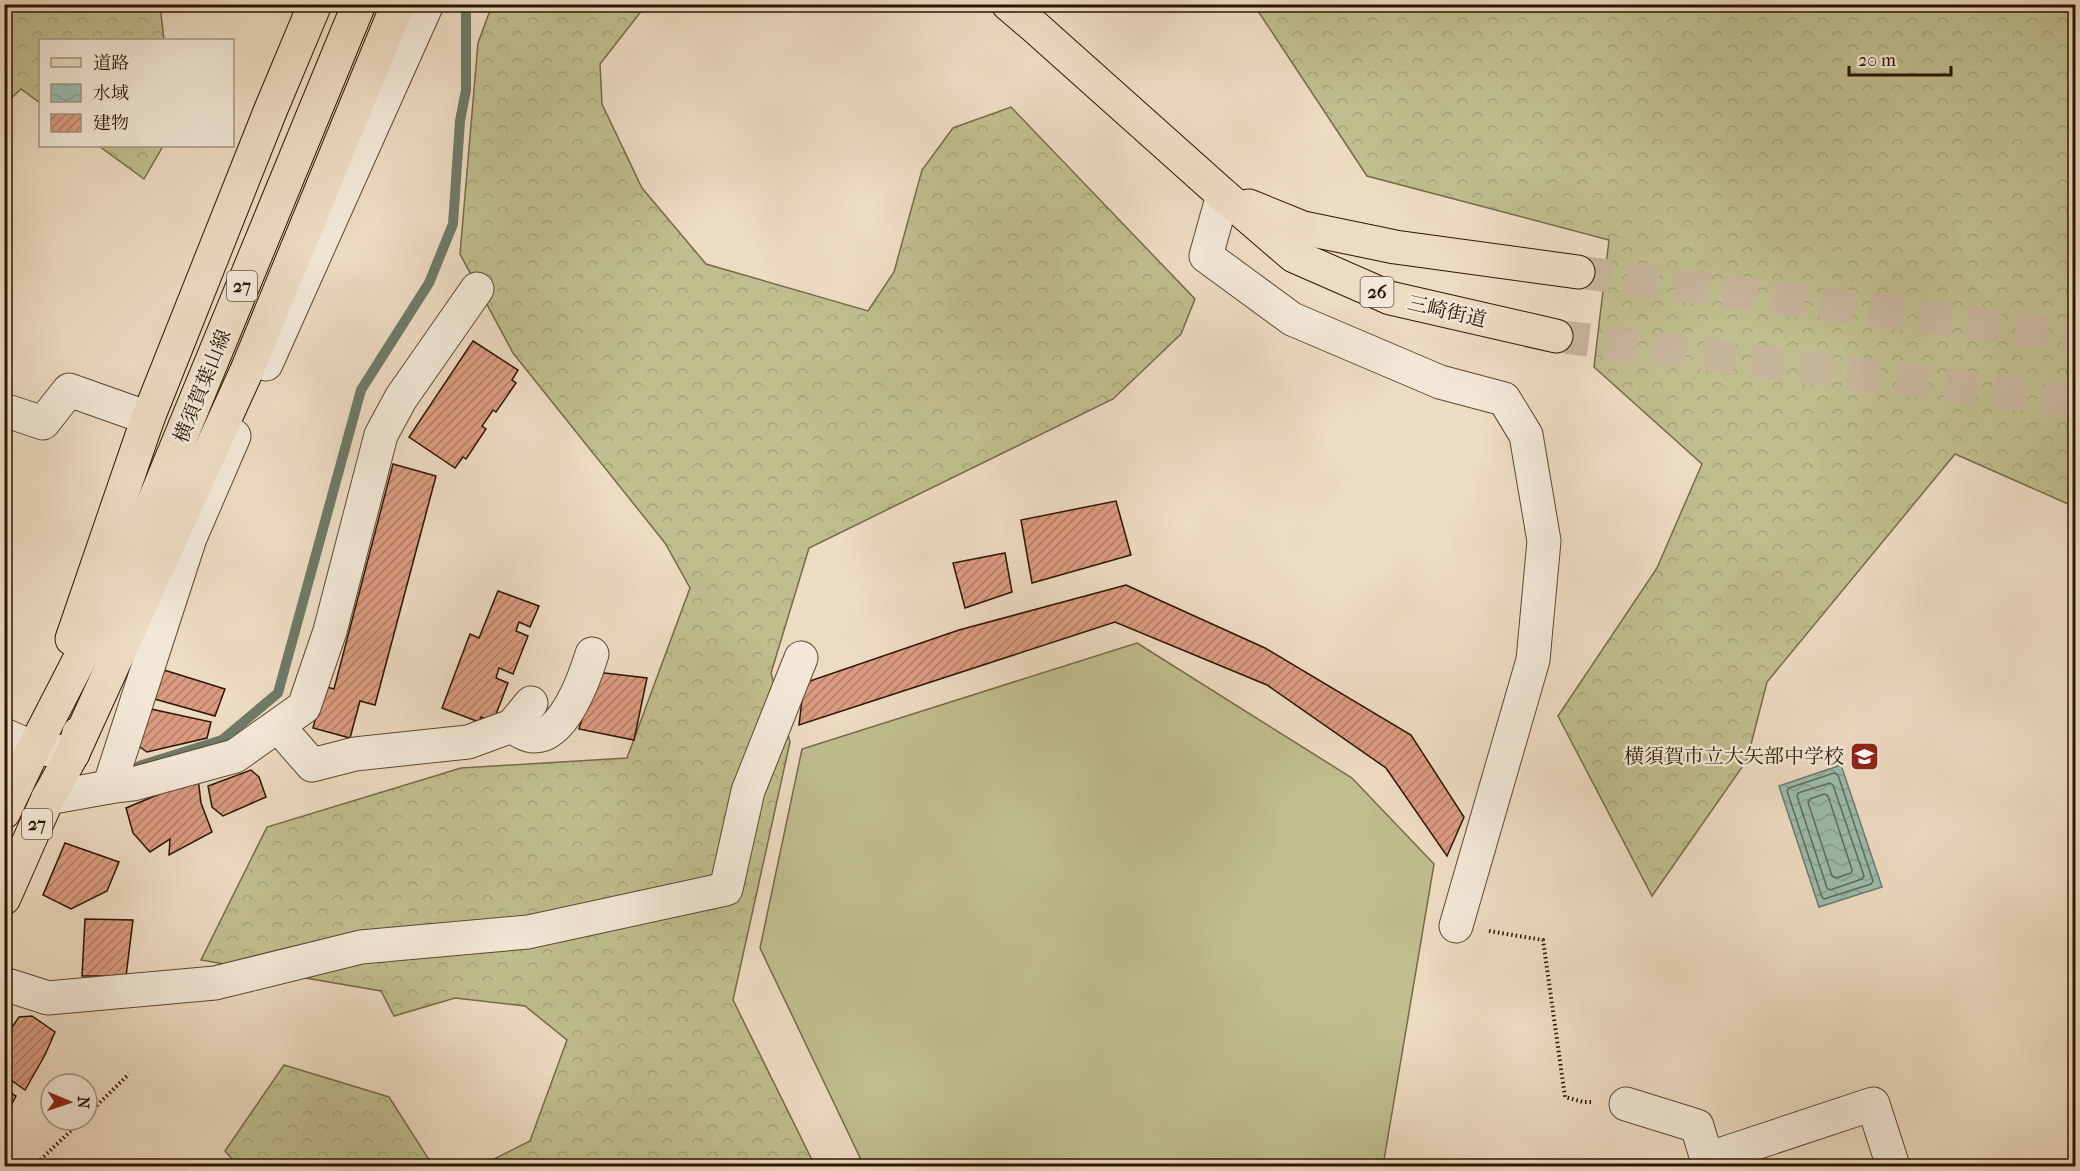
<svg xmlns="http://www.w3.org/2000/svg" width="2080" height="1171" viewBox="0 0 2080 1171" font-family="'IM FELL French Canon','Noto Serif JP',serif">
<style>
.grass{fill:#c0bd8e;stroke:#766a47;stroke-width:1.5}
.forest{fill:url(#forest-crowns);stroke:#766a47;stroke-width:1.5}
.water{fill:url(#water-waves);stroke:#6e7a68;stroke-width:1.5}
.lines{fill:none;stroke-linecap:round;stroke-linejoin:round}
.shore{stroke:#636957;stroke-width:1.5}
.stream{stroke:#6e7a68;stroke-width:10}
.building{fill:url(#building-hatch);stroke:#2c1600;stroke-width:1.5}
.major-tunnel{stroke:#c6b49b;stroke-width:33;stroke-dasharray:33 16;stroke-linecap:butt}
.minor-casing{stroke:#5c4730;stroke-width:35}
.major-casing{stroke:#2c1600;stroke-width:35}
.path{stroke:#2c1600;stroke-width:4;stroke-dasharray:1.5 3;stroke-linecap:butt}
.minor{stroke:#f3e8d7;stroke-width:33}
.major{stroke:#eddbc2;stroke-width:33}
.labels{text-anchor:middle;stroke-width:5;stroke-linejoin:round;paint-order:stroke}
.shield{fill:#f3e8d7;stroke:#685540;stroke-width:1.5}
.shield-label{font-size:18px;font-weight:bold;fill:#2c1600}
.street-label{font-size:20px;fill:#2c1600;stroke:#f3e8d7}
.poi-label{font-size:20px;fill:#2c1600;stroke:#f3e8d7;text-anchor:end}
</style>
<defs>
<pattern id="forest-crowns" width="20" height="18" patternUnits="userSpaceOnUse" patternTransform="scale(1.5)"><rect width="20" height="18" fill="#c0bd8e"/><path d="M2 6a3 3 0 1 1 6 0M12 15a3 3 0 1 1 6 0" fill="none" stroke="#a5a279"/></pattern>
<pattern id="water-waves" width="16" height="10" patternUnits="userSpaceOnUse" patternTransform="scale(1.5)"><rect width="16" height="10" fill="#9abcae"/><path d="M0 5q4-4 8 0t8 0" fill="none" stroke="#85a194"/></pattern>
<pattern id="building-hatch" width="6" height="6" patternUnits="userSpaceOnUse" patternTransform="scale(1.5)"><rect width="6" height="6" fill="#db9b81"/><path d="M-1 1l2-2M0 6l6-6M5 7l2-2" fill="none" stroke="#b27d67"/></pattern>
</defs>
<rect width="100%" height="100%" fill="#eddbc2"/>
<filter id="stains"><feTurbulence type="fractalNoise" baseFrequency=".00333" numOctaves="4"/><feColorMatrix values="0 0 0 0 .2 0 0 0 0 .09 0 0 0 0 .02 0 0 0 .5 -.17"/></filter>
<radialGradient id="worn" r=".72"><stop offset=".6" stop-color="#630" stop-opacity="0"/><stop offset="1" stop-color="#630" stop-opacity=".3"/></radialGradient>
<polygon class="grass" points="1137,643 1352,778 1434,864 1383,1166 864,1166 760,948 802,749"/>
<g class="forest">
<polygon points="5,4 160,5 164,40 40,40 40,103 21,89 5,104"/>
<polygon points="492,5 646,5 600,64 602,104 642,188 706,264 868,311 894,272 922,170 953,128 1011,107 1195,299 1181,334 1113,399 809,548 771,673 790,742 733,1000 815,1166 480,1166 530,1141 567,1040 525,1006 455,998 394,1016 381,991 201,960 267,827 461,768 627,758 690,588 665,543 513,353 460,254 478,43"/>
<polygon points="1254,5 2075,5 2075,507 1955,454 1767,682 1747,760 1652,896 1558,716 1657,568 1702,464 1594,367 1609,240 1367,176"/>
<polygon points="99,146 163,146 144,179"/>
<polygon points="284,1065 389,1097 433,1166 238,1166 225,1151"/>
</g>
<polygon class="water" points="1841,765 1882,887 1819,907 1779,786"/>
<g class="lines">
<g class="shore">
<polygon points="1834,773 1838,775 1873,881 1871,884 1824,899 1822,897 1787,791 1789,788"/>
<polygon points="1830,783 1833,785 1864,876 1862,879 1830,890 1827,888 1797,796 1798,793"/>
<polygon points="1824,794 1828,796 1852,870 1851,873 1836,878 1832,876 1808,802 1810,799"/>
</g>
<polyline class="stream" points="139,766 222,740 278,693 361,390 429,283 453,224 460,121 466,90 466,4"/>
</g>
<g class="building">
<polygon points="473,341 518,370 512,380 516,383 496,412 493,410 482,426 486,429 466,459 463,457 455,468 409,437"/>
<polygon points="393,464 436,476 375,705 360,701 350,738 313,728 324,686 334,689"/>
<polygon points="1116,501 1131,555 1032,583 1021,520"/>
<polygon points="1005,553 1012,592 965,608 953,563"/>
<polygon points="1126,585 1265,648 1411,735 1464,817 1447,856 1386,768 1267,685 1115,622 799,725 804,683 959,630"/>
<polygon points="498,591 539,606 530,627 519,622 516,631 528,636 513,674 499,668 496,678 508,683 493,722 481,717 479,722 442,708 470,634 479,638"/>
<polygon points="164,670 225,689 215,716 151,698"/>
<polygon points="596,672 647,678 634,740 579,729"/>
<polygon points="151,709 211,722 207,738 147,752 137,745"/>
<polygon points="251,770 259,777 266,797 223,816 212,807 208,786"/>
<polygon points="198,778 201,803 212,832 169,855 170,839 150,852 133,833 126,808"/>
<polygon points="65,843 119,862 107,891 71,909 43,895"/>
<polygon points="85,919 133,920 126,976 82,976"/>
<polygon points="32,1016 55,1032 45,1055 25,1090 4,1075 4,1039 19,1017"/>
<polygon points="4,1089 16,1096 4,1118"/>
</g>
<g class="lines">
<g class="major-tunnel">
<polyline points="1578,272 2076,336"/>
<polyline points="1556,336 2076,401"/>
</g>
<defs>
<g id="minor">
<polyline points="1223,195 1206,256 1292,319 1440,382 1504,399 1526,435 1544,541 1533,660 1456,926"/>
<polyline points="266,364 427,4"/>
<polyline points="4,410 43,423 69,390 148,418"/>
<polyline points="278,726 312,765 355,754 468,742 512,726 531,703"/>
<path d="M 512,726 C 518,730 526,736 534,736 C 564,737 585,677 592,654"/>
<polyline points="4,735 34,748 73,753"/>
<polyline points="109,787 190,538 234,436"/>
<polyline points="48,798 109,787 133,784 235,756 304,707 330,631 381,435 401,398 477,289"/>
<polyline points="4,984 48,998 215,983 361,947 528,932 726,889 748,791 801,658"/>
<polyline points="1626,1104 1697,1126 1709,1166"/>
<polyline points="1707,1159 1873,1104 1893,1166"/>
</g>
<g id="major">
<polyline points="1008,4 1035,27 1223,195 1294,256 1390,298 1556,336"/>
<polyline points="1249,206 1303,228 1395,247 1578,272"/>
<polyline points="72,639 148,418 271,109 315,4"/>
<polyline points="73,753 247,370 398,4"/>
<polyline points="4,812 34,748 127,567 359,4"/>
<polyline points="4,898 48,798 73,753 79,733"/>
</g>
</defs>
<use href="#minor" class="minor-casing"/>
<use href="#major" class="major-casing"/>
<g class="path">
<polyline points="1489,931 1543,940 1565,1097 1583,1102 1593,1102"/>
<polyline points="87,1115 129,1074"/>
<polyline points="34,1166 82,1120"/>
</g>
<use href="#minor" class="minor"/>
<use href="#major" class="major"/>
</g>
<defs>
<symbol id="school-square" viewBox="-11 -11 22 22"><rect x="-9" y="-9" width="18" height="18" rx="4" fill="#8f2418" stroke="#f3e8d7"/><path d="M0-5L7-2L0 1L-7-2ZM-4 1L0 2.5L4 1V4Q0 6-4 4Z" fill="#fff"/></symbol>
</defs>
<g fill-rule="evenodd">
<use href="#school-square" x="1848" y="740" width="33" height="33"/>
</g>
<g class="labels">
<g class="shield">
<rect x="227" y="271" width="30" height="30" rx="4.5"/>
<rect x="1360.5" y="277" width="33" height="30" rx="4.5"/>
<rect x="22" y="809" width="30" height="30" rx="4.5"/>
</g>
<g class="shield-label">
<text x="242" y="292">27</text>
<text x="1377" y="298">26</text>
<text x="37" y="830">27</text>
</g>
<g class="street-label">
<text transform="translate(1447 311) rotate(13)" y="7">三崎街道</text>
<text transform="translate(202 386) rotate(-68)" y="7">横須賀葉山線</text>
</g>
<g class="poi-label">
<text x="1844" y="763">横須賀市立大矢部中学校</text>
</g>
</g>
<rect width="2080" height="1171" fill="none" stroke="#eddbc2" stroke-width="24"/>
<rect x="6" y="6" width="2068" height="1159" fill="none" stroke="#2c1600" stroke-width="3"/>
<rect x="12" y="12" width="2056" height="1147" fill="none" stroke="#2c1600" stroke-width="1.5"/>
<rect x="39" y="39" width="195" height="108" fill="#f3e8d7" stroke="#a39481" stroke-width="1.5"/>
<rect x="51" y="58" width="30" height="9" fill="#eddbc2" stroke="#a39481" stroke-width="1.5"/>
<text x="93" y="69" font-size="18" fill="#2c1600">道路</text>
<rect x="51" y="84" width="30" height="18" fill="url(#water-waves)" stroke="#a39481" stroke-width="1.5"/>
<text x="93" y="99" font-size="18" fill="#2c1600">水域</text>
<rect x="51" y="114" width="30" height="18" fill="url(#building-hatch)" stroke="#a39481" stroke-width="1.5"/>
<text x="93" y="129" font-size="18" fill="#2c1600">建物</text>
<g transform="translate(69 1102) rotate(92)"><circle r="28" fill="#f3e8d7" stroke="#a39481" stroke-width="1.5"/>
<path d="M0-4.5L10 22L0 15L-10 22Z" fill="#8f2418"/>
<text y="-9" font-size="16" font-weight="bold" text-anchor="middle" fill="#2c1600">N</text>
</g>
<path d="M1849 66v9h102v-9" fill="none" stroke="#2c1600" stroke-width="3"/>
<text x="1858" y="66" font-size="18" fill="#2c1600" stroke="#f3e8d7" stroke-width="4.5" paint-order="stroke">20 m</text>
<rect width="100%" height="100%" filter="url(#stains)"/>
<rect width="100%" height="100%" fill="url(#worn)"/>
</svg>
